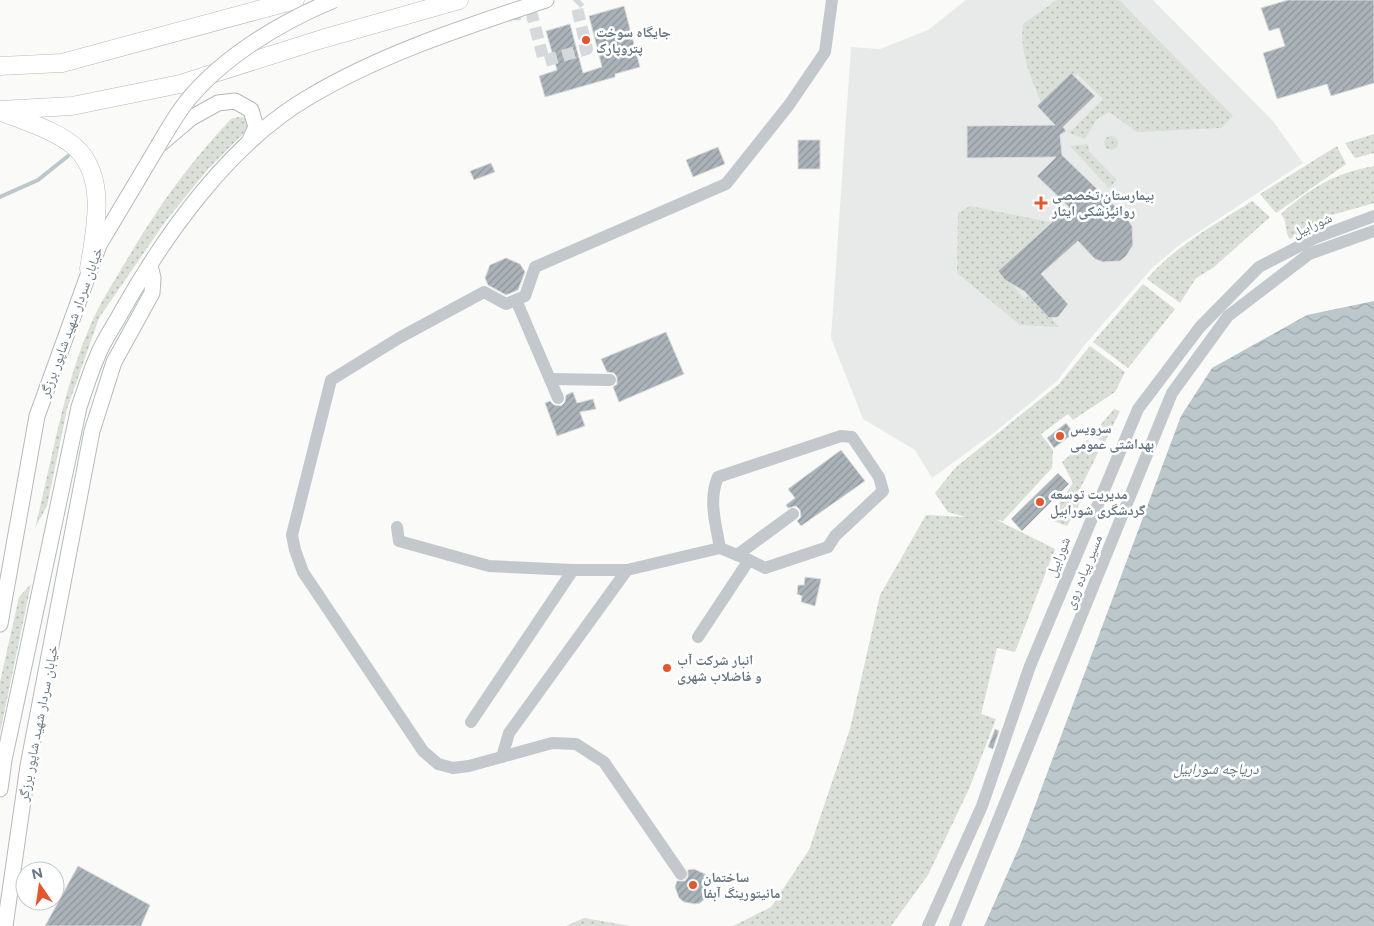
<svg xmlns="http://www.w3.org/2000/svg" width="1374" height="926" viewBox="0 0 1374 926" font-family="Figtree,'Noto Naskh Arabic',sans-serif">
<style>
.built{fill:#e8e9e9}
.grass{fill:url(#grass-dots)}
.water{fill:url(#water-waves)}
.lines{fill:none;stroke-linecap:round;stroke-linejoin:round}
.stream{stroke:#bbc7cb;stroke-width:4}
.building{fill:url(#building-hatch);stroke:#dcdcda}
.minor-tunnel{stroke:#d5d9db;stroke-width:12;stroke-dasharray:12 6;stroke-linecap:butt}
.major-casing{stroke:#b5babe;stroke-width:17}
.highway-casing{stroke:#b4b9bd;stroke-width:19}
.minor{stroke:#c3c8cc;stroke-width:12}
.major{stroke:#fff;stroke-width:15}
.highway{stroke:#fff;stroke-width:18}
.major-bridge-casing{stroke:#b5babe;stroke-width:17;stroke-linecap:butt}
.major-bridge{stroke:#fff;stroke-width:15}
.poi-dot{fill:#e4572e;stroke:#fff;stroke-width:2}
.labels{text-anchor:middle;stroke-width:5;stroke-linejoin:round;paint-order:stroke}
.poi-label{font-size:14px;font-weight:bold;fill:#657683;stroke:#fff;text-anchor:start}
.street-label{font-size:14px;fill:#657683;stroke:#fff}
.water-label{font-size:15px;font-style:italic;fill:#60757c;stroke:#fff}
</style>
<defs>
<pattern id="grass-dots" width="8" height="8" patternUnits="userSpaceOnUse" patternTransform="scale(1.25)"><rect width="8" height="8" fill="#dadfd7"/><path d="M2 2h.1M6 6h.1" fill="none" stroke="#b4b9b4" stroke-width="1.8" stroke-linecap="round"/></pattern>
<pattern id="water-waves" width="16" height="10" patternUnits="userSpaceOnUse" patternTransform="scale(1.25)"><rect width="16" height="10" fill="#bbc7cb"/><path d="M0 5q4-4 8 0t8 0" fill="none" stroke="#9ca6aa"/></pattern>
<pattern id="building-hatch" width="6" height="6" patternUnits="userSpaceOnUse" patternTransform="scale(1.25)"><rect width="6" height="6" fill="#aab3b9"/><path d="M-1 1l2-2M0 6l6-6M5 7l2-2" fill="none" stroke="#8e969c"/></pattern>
</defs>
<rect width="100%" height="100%" fill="#fafaf8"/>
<polygon class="built" points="966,0 1153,0 1273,121 1303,163 1182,243 1153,267 1087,342 1057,381 995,432 932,478 915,450 863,419 831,338 851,47 880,49 928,30"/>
<g class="grass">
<path d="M 1057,0 L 1119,0 L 1233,116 L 1221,128 L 1137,132 L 1109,112 L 1097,119 L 1085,139 L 1069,133 L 1103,99 L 1077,74 L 1041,102 C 1031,78 1019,50 1023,24 Z"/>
<path d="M 238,117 L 245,118 L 249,123 L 249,128 L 208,169 L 165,222 L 99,318 L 67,409 L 47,506 L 35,528 C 53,457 64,381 95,315 C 103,298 114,282 123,266 C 157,209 185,168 231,119 Z"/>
<polygon points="1374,134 1374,153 1355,158 1345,143"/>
<circle cx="1111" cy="143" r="7"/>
<polygon points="1088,144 1089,151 1117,180 1109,188 1070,146"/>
<polygon points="1337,146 1346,164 1276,213 1260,194"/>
<path d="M 1374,166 L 1374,203 L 1332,215 L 1290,239 C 1284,232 1288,222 1281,214 C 1310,188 1335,173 1374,166 Z"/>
<path d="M 1252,201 L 1270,217 L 1213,268 L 1196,278 L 1180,303 L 1147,279 C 1175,246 1216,224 1252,201 Z"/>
<polygon points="970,206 1054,223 1004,274 1024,299 1030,294 1059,327 1020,325 957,273 958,213"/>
<polygon points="1143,284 1175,309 1128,368 1093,342"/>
<polygon points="1090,346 1125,372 1115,392 1073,420 1068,414 1041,434 1053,450 1052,468 1003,521 997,520 1055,549 1015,652 997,648 981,714 996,719 969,789 928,875 891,926 733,926 771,907 809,850 850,729 880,595 926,515 966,517 948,512 935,493 955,468 1059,384"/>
<polygon points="1114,409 1120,411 1105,442 1091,436"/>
<polygon points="1087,440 1101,447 1079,491 1081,501 1067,526 1048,519 1073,483 1062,462"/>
<polygon points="31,584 0,733 0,682 19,597"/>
<polygon points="584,918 631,926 566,926"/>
</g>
<polygon class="water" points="1374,301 1374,926 984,926 1021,843 1181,416 1212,368 1307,315"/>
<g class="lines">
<polyline class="stream" points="0,197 38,180 68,156"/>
</g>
<g class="building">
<polygon points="1288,0 1374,0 1374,83 1331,96 1327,84 1277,99 1263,53 1285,46 1279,28 1269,31 1261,8"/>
<polygon points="624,6 640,67 615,74 615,77 545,97 539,76 557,70 546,31 570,24 583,73 602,67 589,16"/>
<polygon points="1071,73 1095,96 1063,127 1066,131 1060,135 1062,155 1126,217 1132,226 1133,245 1126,256 1120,261 1103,262 1095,259 1078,241 1041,274 1068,304 1058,317 1049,318 1024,291 1005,280 998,271 1069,207 1037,176 1056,157 967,158 967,126 1055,125 1037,106"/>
<rect x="798" y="140" width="22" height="29"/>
<polygon points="718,147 725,164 693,177 686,160"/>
<polygon points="491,163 495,172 474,180 470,171"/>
<polygon points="506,258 520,264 525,272 518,290 506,295 488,285 485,278 490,265"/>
<polygon points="666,332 684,374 619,402 613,387 617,384 617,377 614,373 607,372 601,359"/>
<polygon points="573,392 577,403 593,399 596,409 580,412 585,426 557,436 545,403 550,401 554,405 561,406 565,402 566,395"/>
<polygon points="1066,423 1074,433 1054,448 1047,438"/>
<polygon points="841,450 865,481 801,526 797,521 801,517 800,510 796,506 788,508 786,505 795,498 788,489"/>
<polygon points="1058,473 1069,484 1022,531 1011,519"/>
<polygon points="805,577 821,579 815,606 801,602 802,596 797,594 798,585 804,585"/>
<polygon points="995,729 999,731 993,749 988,747"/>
<polygon points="78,866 150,905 141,926 45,926"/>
<polygon points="694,869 705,874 710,883 709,895 700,903 695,904 684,902 679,898 675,887 677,881 685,881 688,877 688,870"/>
</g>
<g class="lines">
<polyline class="minor-tunnel" points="509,14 532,15 544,61 587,49 576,4 580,0"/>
<defs>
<g id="major">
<polyline points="0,624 37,416 99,245 158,146 191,118 218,103 235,101 251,110 256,127 249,142"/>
<path d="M 0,789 L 4,760 L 79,407 C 85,390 90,373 97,357 C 103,341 114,326 122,311 C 166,233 230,143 309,97 C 383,53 465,27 546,0"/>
<polyline points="5,926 28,766 92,431 114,362 152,293 153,278 150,265"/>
</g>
<g id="highway">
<polyline points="0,66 62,63 295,0"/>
<polyline points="0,110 72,106 180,84 322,39 459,0"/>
<path d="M 2,112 C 24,121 61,132 78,150 C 107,180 95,232 89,269"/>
</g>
</defs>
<use href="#major" class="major-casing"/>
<use href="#highway" class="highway-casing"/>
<g class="minor">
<polyline points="516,300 558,398"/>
<polyline points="550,379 610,380"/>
<polyline points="397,527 399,541 489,566 573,570 627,570 720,548 749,560 698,637"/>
<path d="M 720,548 C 716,525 708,500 718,477 L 841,436 L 852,437 L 879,477 L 883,491 L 835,536 L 828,547 L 765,568 L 749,560"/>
<polyline points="737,555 793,514"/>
<polyline points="471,722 573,570"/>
<polyline points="502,757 509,733 627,570"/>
<polyline points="681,874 604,762 576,744 552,743 469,766 453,768 438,764 423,751 303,572 295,550 292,535 331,380 399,338 484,292 506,304 525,296 535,267 726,184 789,105 825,52 832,0"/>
<polyline points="928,926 982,806 1030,666 1138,409 1200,327 1259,267 1315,238 1374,216"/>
<polyline points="955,926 1172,393 1228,316 1309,254 1374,231"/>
</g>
<use href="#major" class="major"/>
<use href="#highway" class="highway"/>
<defs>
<path id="major-bridge" d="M 158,146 C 167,131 176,115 187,101 C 224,56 281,22 334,0"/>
</defs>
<use href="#major-bridge" class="major-bridge-casing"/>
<use href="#major-bridge" class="major-bridge"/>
</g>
<g class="poi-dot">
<circle cx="586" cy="40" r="5"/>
<path d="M1038.5 195.5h5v5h5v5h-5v5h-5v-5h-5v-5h5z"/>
<circle cx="1060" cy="436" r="5"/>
<circle cx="1040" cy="502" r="5"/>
<circle cx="667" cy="668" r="5"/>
<circle cx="693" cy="885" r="5"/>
</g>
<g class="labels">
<g class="poi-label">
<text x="596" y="37">جایگاه سوخت<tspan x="596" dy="16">پتروپارک</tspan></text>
<text x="1052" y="200">بیمارستان تخصصی<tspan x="1052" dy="16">روانپزشکی ایثار</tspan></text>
<text x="1070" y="433">سرویس<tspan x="1070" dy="16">بهداشتی عمومی</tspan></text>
<text x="1050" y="499">مدیریت توسعه<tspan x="1050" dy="16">گردشگری شورابیل</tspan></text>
<text x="677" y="665">انبار شرکت آب<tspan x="677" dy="16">و فاضلاب شهری</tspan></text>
<text x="703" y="882">ساختمان<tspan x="703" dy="16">مانیتورینگ آبفا</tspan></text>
</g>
<g class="street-label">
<text transform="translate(1312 225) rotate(-24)" y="5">شورابیل</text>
<text transform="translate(71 322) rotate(-70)" y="5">خیابان سردار شهید شاپور برزگر</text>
<text transform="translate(1058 557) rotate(-68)" y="5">شورابیل</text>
<text transform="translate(1083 572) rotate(-68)" y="5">مسیر پیاده روی</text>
<text transform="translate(38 723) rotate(-79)" y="5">خیابان سردار شهید شاپور برزگر</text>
</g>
<g class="water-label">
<text x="1216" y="774">دریاچه شورابیل</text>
</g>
</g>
<g transform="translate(40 886) rotate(347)"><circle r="24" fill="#ffffff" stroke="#c1c8cd"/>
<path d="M0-4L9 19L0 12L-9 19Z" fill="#e4572e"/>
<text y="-8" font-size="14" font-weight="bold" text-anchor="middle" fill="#657683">N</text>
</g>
</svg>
